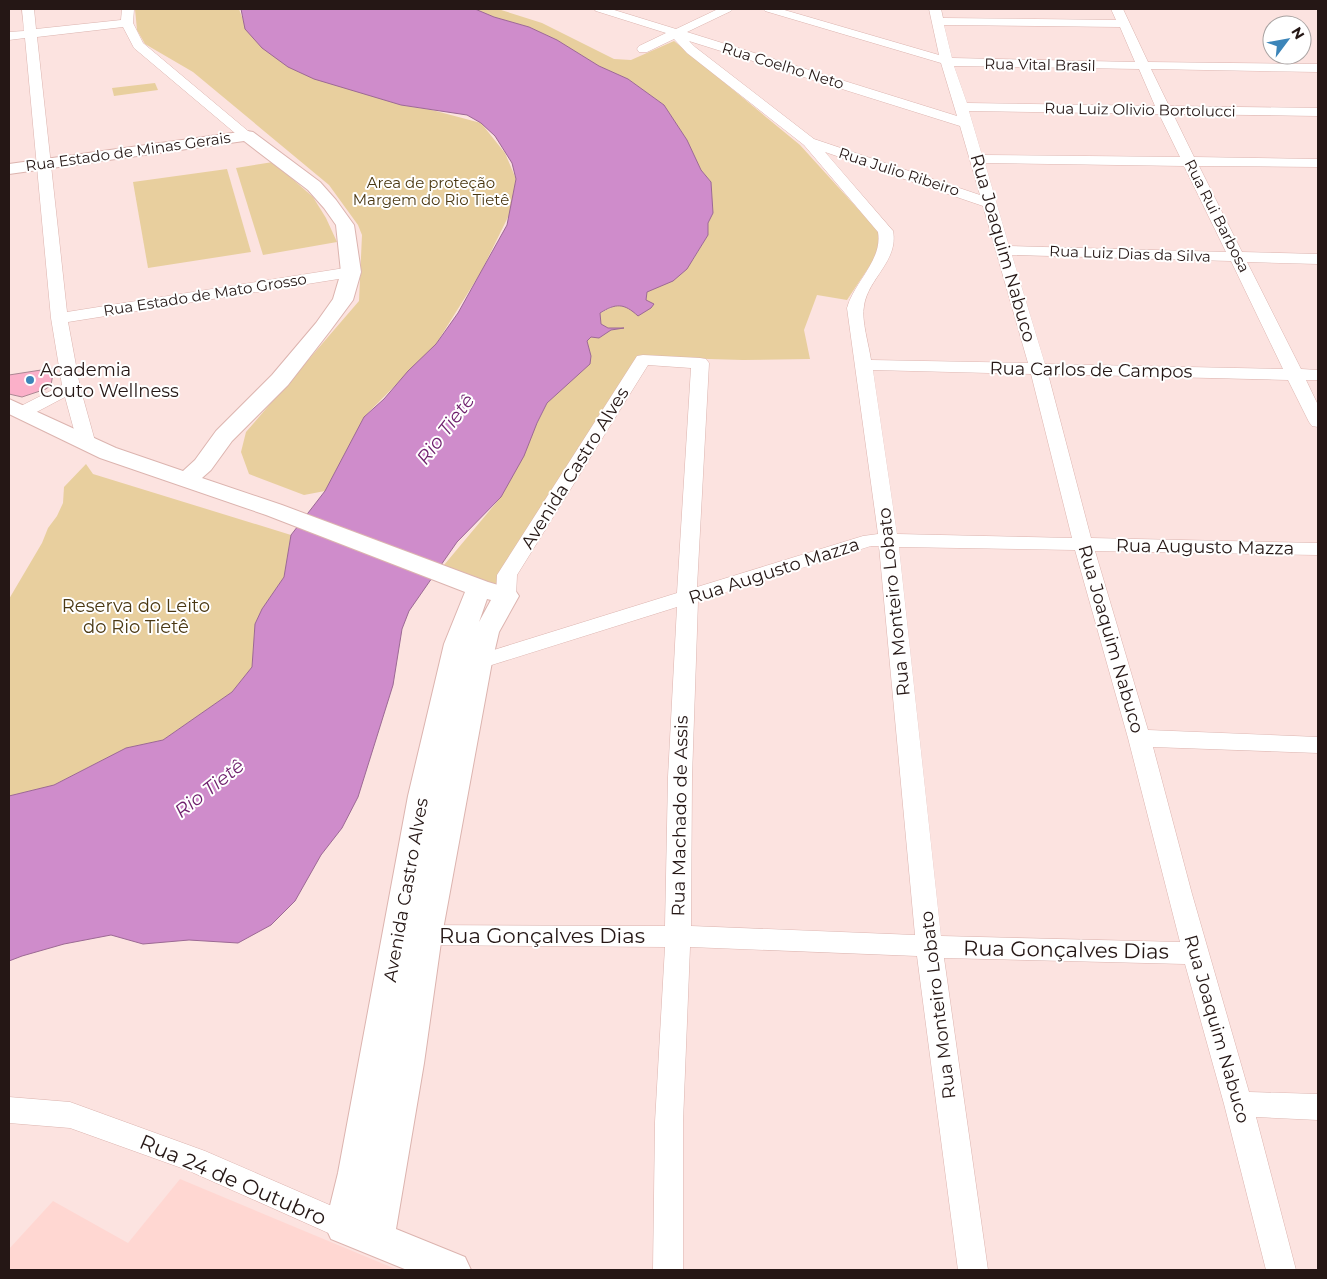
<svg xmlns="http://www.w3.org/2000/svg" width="1327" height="1279" viewBox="0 0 1327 1279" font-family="Montserrat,sans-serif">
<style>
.built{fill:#ffd7d2}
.green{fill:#e8cf9e}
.water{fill:#cf8ccb;stroke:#9c6994}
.building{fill:#fbb0c9;stroke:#ac8793}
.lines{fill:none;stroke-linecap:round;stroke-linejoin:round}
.minor-casing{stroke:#dcb4af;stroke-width:1}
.tertiary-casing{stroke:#dcb4af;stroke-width:2}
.minor{fill:#fff;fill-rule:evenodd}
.tertiary{fill:#fff;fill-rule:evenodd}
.poi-dot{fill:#3c85b9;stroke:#fff;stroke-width:2}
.labels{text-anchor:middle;stroke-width:4;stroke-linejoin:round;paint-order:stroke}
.far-street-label{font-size:15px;fill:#251715;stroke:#fff}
.far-park-label{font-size:15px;fill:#4a3813;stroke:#fff}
.street-label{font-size:18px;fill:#251715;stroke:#fff}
.poi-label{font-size:18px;fill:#251715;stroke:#fff;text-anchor:start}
.park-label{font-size:18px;fill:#4a3813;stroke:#fff}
.water-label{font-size:19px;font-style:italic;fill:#6e1f6c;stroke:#fff}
.near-street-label{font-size:21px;fill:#251715;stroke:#fff}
</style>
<rect width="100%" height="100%" fill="#fce3e0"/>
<polygon class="built" points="180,1179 398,1270 9,1270 9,1249 53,1201 128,1243"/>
<g class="green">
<polygon points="135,9 239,9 245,25 297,71 401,105 432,110 481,123 505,153 516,179 510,213 481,272 436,344 364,417 325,491 304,495 249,474 241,452 246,432 359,301 362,235 358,225 329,185 193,72 145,44 137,30"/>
<polygon points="475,9 498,9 542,23 614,59 631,60 674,41 800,145 878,231 883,246 847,300 817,295 804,330 810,359 743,360 641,357 503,595 439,571 501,497 547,403 589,364 591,356 587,341 591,337 599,338 611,330 623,328 608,328 601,324 600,313 617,305 629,308 646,300 647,292 693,260 708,235 708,223 713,213 711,182 701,170 687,140 664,105 628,79 599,66 557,40 529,27 494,17"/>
<polygon points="155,83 158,90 114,96 112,88"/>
<polygon points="273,162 313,197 326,218 337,242 263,255 236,168"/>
<polygon points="227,169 251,252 148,268 133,182"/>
<polygon points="86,464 93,474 291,535 284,577 262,609 255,624 252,667 232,692 163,740 126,748 54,785 9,796 9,599 42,543 48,528 57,516 63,503 64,487"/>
</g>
<path class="water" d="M 241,9 L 475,9 L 494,17 L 529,27 L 557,40 L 599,66 L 628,79 L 664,105 L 687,140 L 701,170 L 711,182 L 713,213 L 708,223 L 708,235 L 687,269 L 673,281 L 647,292 L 646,300 L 654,304 L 651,308 L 638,316 C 624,303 616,303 600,313 L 601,324 L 608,328 L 624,328 L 611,330 L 599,338 L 591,337 L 587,341 L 591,356 L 590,364 L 547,403 L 537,423 L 524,456 L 501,497 L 457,542 L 409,611 L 402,629 L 393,685 L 358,797 L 342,828 L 321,855 L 295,901 L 271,925 L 238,943 L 189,940 L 143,944 L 111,935 L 64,944 L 22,956 L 9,961 L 9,796 L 54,785 L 126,748 L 163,740 L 232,692 L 252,667 L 255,624 L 262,609 L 284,577 L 291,535 L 325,491 L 364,417 L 384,399 L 408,371 L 436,344 L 458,313 L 507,225 L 516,179 L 512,163 L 495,136 L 481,123 L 467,115 L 401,105 L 314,79 L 288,67 L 262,48 L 245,29 Z"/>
<polygon class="building" points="54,368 51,385 46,389 22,397 9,394 9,375"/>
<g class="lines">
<defs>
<g id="minor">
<polygon points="22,9 34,9 36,29 121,20 122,9 134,9 133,23 143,43 254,136 247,140 242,139 134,48 123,27 37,37 67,312 351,267 357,269 359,272 357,275 351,277 68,322 80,387 95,441 92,445 86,446 80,445 77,441 65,397 29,416 23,417 17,416 14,412 17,408 62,385 51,318 25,38 9,40 9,32 24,31"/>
<path d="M 594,9 L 611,9 L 676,29 L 718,9 L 733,9 L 731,11 L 687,32 L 957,116 L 941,63 L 765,11 L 763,9 L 781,9 L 939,55 L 929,9 L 941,9 L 943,18 L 1116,20 L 1111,9 L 1123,9 L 1148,62 L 1318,64 L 1318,72 L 1151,69 L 1169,106 L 1318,108 L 1318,116 L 1173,114 L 1194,157 L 1318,159 L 1318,167 L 1199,166 L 1242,252 L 1318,254 L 1318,264 L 1247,262 L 1301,369 L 1318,370 L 1318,380 L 1306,380 L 1318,405 L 1318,427 L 1312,426 L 1309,422 L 1288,380 L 1048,374 L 1091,538 L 1318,543 L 1318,555 L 1095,551 L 1148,730 L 1318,737 L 1318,753 L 1153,747 L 1192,894 L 1249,1092 L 1318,1094 L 1318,1120 L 1256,1117 L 1296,1270 L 1266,1270 L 1224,1104 L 1185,964 L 944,958 L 988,1270 L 958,1270 L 917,956 L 690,947 L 683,1122 L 683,1270 L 653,1270 L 655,1122 L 665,947 L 413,945 L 404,942 L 400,935 L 404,928 L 413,925 L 665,926 L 668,777 L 677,607 L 479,669 L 471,667 L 468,662 L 471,657 L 677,593 L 691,368 L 648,365 L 517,575 L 516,596 L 513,601 L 506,603 L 499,601 L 496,596 L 497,575 L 637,356 L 643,355 L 700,358 L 706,359 L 709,363 L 697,587 L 863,536 L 878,534 L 847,308 C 854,282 883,260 878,232 L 804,145 L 687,53 L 674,39 L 647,52 L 639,52 L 637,49 L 639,46 L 666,33 L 596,11 ZM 944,25 L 1120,27 L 1135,62 L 952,58 ZM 689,41 L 960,126 L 980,195 L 814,139 L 695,47 ZM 954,66 L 1139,69 L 1155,106 L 967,103 ZM 969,111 L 1159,114 L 1180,157 L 982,155 ZM 825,152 L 983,206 L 1028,363 L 871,360 C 869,345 861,320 864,306 C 868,278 899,261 893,231 ZM 985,163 L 1184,166 L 1226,252 L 1009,246 ZM 1012,255 L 1231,261 L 1283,369 L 1045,364 ZM 873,370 L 1031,374 L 1072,538 L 897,534 ZM 871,546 L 879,546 L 915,935 L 691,926 L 692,777 L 698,601 ZM 899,547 L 1075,550 L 1128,738 L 1180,942 L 941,936 Z"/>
<polygon points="9,1097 70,1102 205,1151 355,1216 359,1226 355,1236 344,1240 187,1170 70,1128 9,1123"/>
</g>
<path id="tertiary" d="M 247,131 L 253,132 L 320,182 L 336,200 L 354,225 L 361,272 L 353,300 L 330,331 L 288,385 L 232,441 L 211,470 L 202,478 L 282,505 L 488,582 L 515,590 L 519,596 L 499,632 L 492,662 L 442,935 L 424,1063 L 396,1229 L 465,1257 L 471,1270 L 407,1270 L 331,1239 L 325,1226 L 338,1173 L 408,796 L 444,644 L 465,592 L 266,515 L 100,458 L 9,414 L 9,399 L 116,448 L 183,471 L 195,460 L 216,431 L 272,375 L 316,323 L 333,299 L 341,272 L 336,225 L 324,208 L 308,190 L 244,141 L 9,174 L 9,164 ZM 487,599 L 491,600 L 479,622 Z"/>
</defs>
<use href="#minor" class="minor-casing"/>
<use href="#tertiary" class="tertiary-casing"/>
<use href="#minor" class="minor"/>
<use href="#tertiary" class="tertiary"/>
</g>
<circle class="poi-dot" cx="30" cy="380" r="5"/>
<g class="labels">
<g class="far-street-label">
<text transform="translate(1040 65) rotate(1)" y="5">Rua Vital Brasil</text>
<text transform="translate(783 66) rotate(17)" y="5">Rua Coelho Neto</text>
<text transform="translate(1140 110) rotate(1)" y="5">Rua Luiz Olivio Bortolucci</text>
<text transform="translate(128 152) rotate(-8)" y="5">Rua Estado de Minas Gerais</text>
<text transform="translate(899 172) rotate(18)" y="5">Rua Julio Ribeiro</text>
<text transform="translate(1217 216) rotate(63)" y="5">Rua Rui Barbosa</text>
<text transform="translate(1130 254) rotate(2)" y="5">Rua Luiz Dias da Silva</text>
<text transform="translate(205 295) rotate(-9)" y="5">Rua Estado de Mato Grosso</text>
</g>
<g class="far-park-label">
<text x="431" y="188">Area de proteção<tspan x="431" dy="17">Margem do Rio Tietê</tspan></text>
</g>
<g class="street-label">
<text transform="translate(1003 248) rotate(74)" y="6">Rua Joaquim Nabuco</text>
<text transform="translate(1091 370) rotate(1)" y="6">Rua Carlos de Campos</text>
<text transform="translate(575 468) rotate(-58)" y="6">Avenida Castro Alves</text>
<text transform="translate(1205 547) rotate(1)" y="6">Rua Augusto Mazza</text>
<text transform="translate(774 571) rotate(-18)" y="6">Rua Augusto Mazza</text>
<text transform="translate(894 602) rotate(-96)" y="6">Rua Monteiro Lobato</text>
<text transform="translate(1111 639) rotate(74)" y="6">Rua Joaquim Nabuco</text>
<text transform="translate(680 816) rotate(-89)" y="6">Rua Machado de Assis</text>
<text transform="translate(406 890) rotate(-80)" y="6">Avenida Castro Alves</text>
<text transform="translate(938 1005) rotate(-97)" y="6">Rua Monteiro Lobato</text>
<text transform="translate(1217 1029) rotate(74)" y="6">Rua Joaquim Nabuco</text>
</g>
<g class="poi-label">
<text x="40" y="376">Academia<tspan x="40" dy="21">Couto Wellness</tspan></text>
</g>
<g class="park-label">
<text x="136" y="612">Reserva do Leito<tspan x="136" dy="21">do Rio Tietê</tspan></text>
</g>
<g class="water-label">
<text transform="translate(445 429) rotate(-53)" y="7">Rio Tietê</text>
<text transform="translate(209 788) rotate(-38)" y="7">Rio Tietê</text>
</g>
<g class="near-street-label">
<text x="542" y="943">Rua Gonçalves Dias</text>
<text transform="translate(1066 950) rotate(1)" y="7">Rua Gonçalves Dias</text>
<text transform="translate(233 1180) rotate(23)" y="7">Rua 24 de Outubro</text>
</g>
</g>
<rect width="1327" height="1279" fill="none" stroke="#251715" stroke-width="20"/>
<g transform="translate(1287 40) rotate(58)"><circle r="24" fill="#ffffff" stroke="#a8a2a1"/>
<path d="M0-4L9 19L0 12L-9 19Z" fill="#3c85b9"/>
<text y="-8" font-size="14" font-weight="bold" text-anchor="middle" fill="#251715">N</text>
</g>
</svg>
